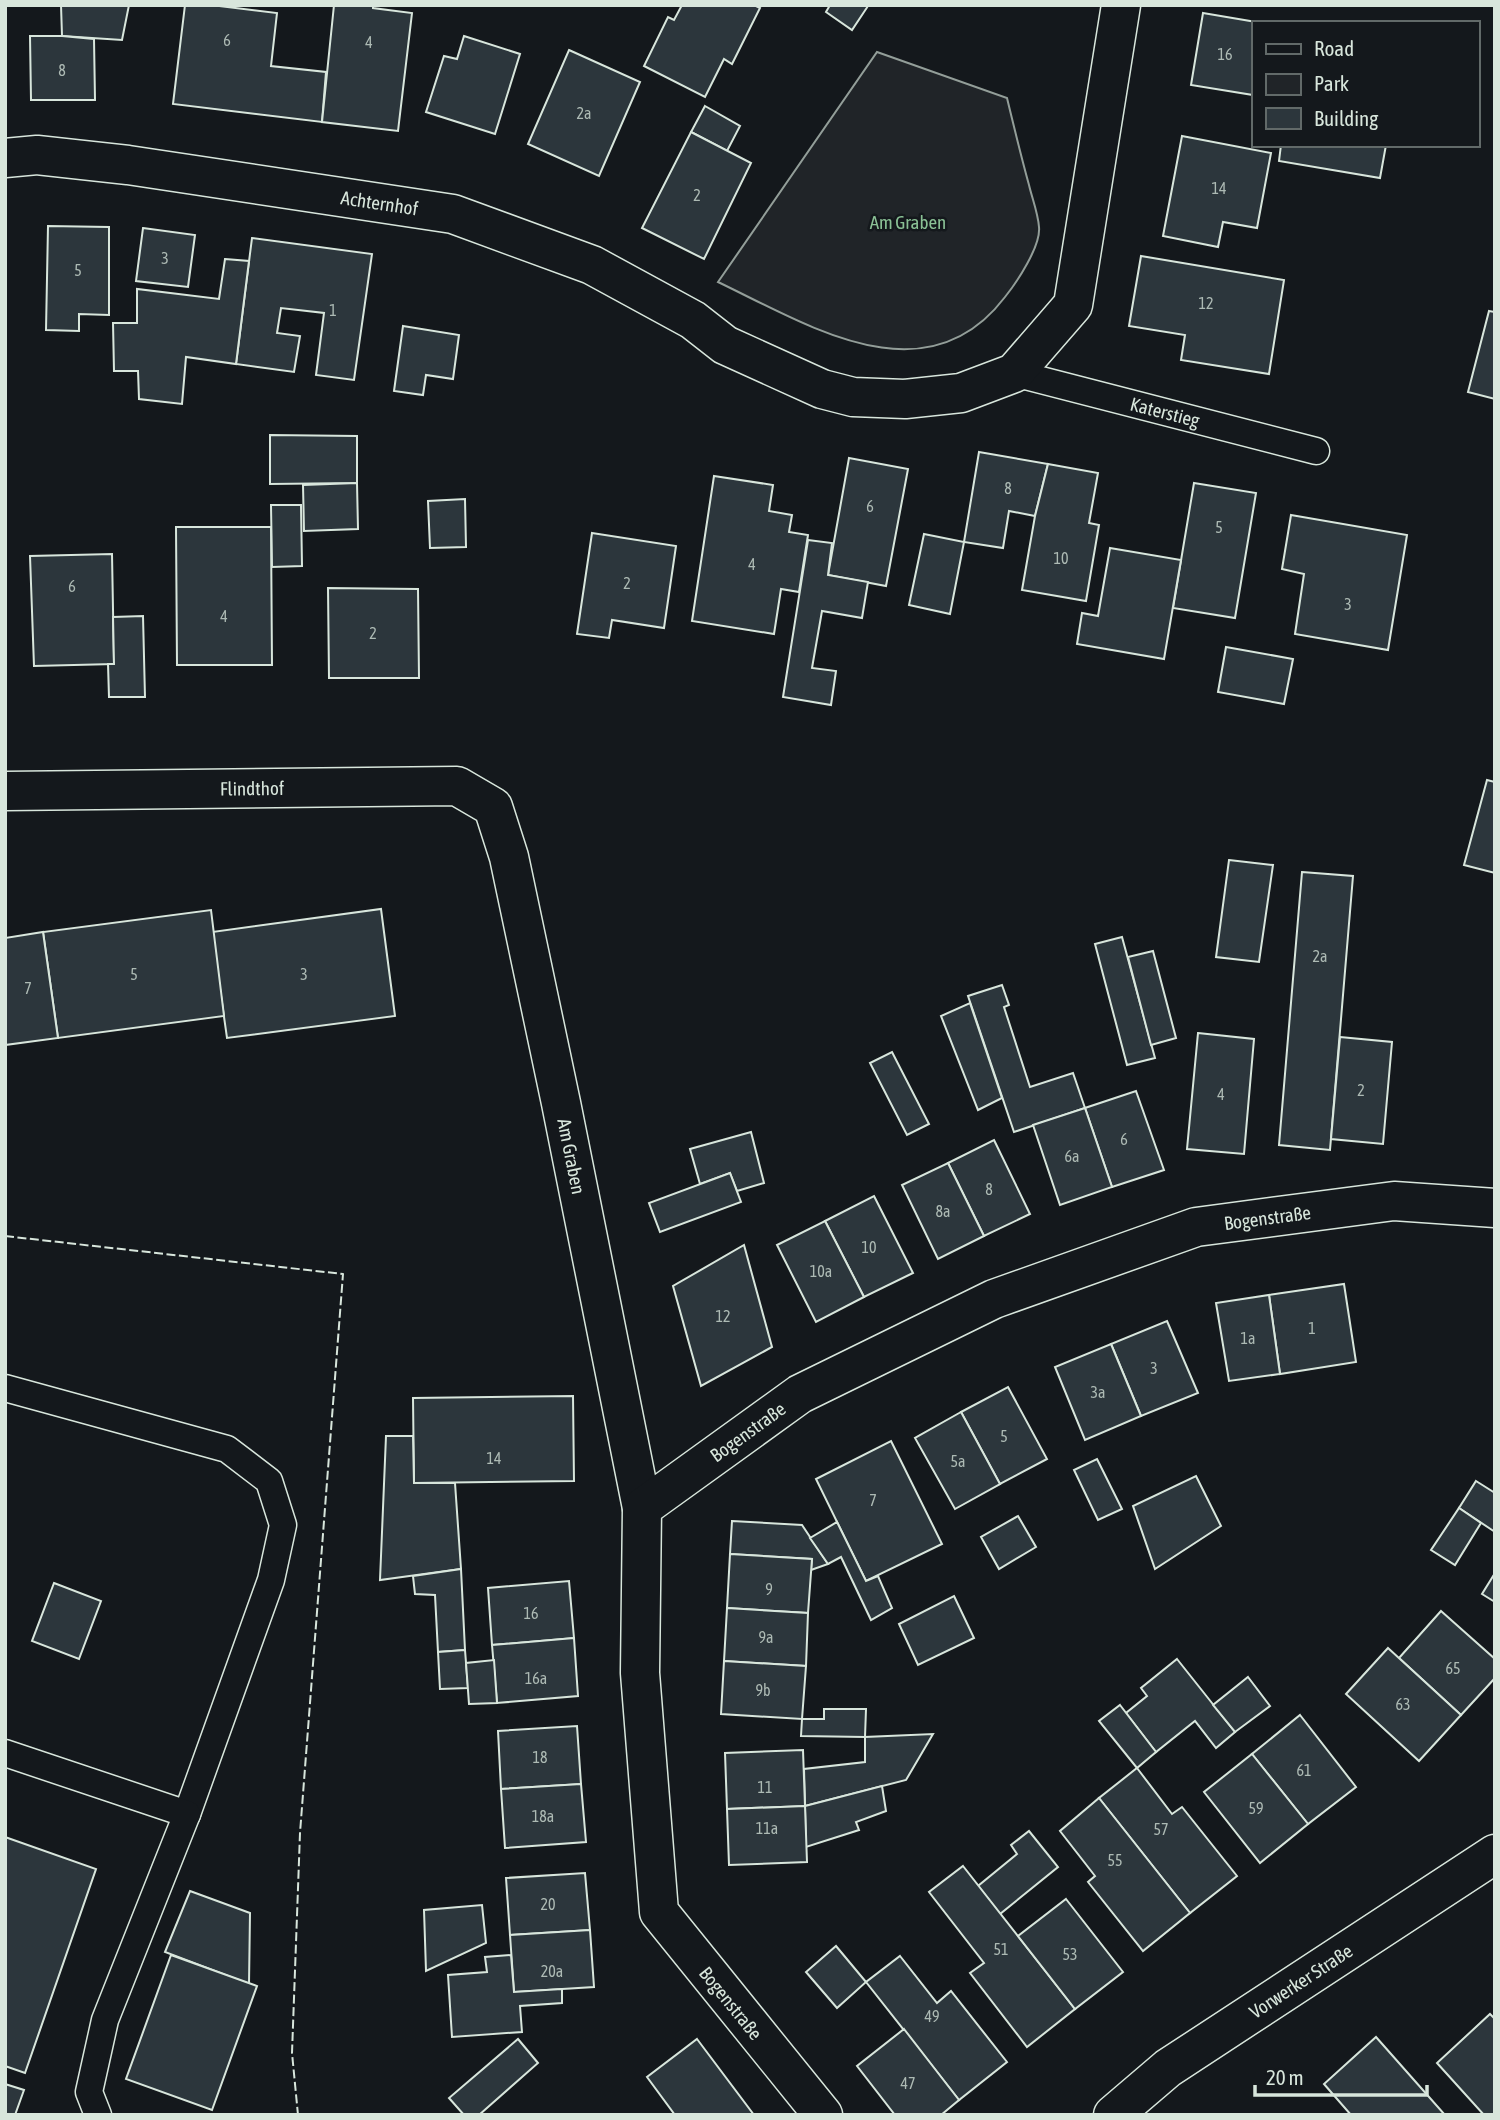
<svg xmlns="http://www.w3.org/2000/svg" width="1500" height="2120" viewBox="0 0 1500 2120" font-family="'Asap Condensed',sans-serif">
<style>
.green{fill:#202428;stroke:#939e99;stroke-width:2}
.building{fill:#2c363c;stroke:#d8e6dc;stroke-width:2}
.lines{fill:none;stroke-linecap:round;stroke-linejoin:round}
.lane-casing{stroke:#d8e6dc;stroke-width:29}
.street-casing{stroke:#d8e6dc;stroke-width:41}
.secondary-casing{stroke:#d8e6dc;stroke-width:41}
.lane{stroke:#14181c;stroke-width:26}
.street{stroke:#14181c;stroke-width:38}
.secondary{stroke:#14181c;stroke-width:38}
.fence{stroke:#d8e6dc;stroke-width:2;stroke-dasharray:9 3.5;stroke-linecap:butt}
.labels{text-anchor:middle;stroke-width:5;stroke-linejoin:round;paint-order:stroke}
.number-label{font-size:16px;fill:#adbab4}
.street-label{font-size:19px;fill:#d8e6dc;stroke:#14181c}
.park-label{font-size:19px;fill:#8ac095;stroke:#14181c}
</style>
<rect width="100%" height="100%" fill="#14181c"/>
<path class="green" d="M 877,52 L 1007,98 C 1014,127 1021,156 1029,185 C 1032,198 1038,213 1039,227 C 1041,246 1017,282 1005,297 C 926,401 808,325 718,282 Z"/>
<g class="building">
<polygon points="61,5 129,5 122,40 62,36"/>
<polygon points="185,5 211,5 277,13 271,66 326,72 322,122 173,104"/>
<polygon points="334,5 373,5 373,8 412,13 398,131 322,122"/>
<polygon points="682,5 754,5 760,8 732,64 724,59 705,97 644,66 668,17 674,20"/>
<polygon points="830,5 866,5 868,6 852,30 826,12"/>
<polygon points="1203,13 1262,23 1253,23 1253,95 1191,85"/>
<polygon points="30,36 62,36 94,39 95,100 31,100"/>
<polygon points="464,36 520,54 495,134 426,112 444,56 457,59"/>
<polygon points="569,50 640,82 599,176 528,144"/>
<polygon points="705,106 740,126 727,151 691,132"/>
<polygon points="691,132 751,163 704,259 642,228"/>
<polygon points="1182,136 1271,153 1257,228 1223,222 1218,247 1163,236"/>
<polygon points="1281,145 1386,145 1380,178 1279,161"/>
<polygon points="48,226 109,227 109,315 79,314 79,331 46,330"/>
<polygon points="143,228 195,235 188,287 136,281"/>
<polygon points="252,238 372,254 354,380 316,375 324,313 281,308 277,333 300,336 294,372 236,364"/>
<polygon points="1141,256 1284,280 1269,374 1181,360 1185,335 1129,326"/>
<polygon points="225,259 249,261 236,364 186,357 182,404 139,399 138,371 114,371 113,323 137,323 137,289 219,299"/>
<polygon points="1489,311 1495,312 1495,399 1468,392"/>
<polygon points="403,326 459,335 453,379 426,375 423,395 394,391"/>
<polygon points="270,435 357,436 357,483 270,484"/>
<polygon points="979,452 1048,464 1035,516 1009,511 1003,548 964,542"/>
<polygon points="849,458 908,469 886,586 828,575"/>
<polygon points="1048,464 1098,473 1089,523 1099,525 1086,601 1022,590 1035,516"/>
<polygon points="714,476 773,485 769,511 792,515 789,532 808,535 799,592 781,589 774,634 692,621"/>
<polygon points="357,483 358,529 304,531 303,485"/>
<polygon points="1194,483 1256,493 1235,618 1173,608"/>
<polygon points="465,499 466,547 430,548 428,501"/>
<polygon points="271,505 301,505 302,566 272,567"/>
<polygon points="1291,515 1407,535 1388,650 1295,634 1304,574 1282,569"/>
<polygon points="176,527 271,527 272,665 177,665"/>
<polygon points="592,533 676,546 664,628 612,620 609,638 577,634"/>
<polygon points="924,534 964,542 950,614 909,605"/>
<polygon points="808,540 832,543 828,575 868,582 862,618 822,611 812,668 836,671 831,705 783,697"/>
<polygon points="1110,548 1181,560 1164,659 1077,644 1082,613 1098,616"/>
<polygon points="112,554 114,664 34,666 30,556"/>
<polygon points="328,588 418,589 419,678 329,678"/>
<polygon points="143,616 145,697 109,697 108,664 114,664 113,617"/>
<polygon points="1226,647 1293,659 1284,704 1218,692"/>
<polygon points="1487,780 1495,782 1495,873 1464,865"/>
<polygon points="1229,860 1273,865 1259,962 1216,957"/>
<polygon points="1302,872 1353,876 1330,1150 1279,1145"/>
<polygon points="381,909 395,1016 227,1038 212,932"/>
<polygon points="211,910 224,1016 58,1038 43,932"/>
<polygon points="43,932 58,1038 5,1045 5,938"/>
<polygon points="1122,937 1155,1058 1127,1065 1095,944"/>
<polygon points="1153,951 1176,1038 1151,1045 1128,957"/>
<polygon points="1002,985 1009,1005 1004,1007 1030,1087 1073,1073 1085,1108 1014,1132 968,996"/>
<polygon points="970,1003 1002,1098 978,1110 941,1016"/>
<polygon points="1198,1033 1254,1039 1244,1154 1187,1149"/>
<polygon points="1340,1037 1392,1042 1383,1144 1331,1139"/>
<polygon points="892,1052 929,1124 907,1135 870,1063"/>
<polygon points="1136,1091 1164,1170 1112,1187 1085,1108"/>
<polygon points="1085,1108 1112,1187 1060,1205 1033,1125"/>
<polygon points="751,1132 764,1183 737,1191 730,1173 700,1184 690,1149"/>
<polygon points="994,1140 1030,1214 984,1236 948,1163"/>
<polygon points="948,1163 984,1236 938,1259 902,1185"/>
<polygon points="730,1173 741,1202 660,1232 649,1203"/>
<polygon points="874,1196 913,1273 864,1297 825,1221"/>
<polygon points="825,1221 864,1297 816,1322 777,1245"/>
<polygon points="744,1245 772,1347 701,1386 673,1286"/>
<polygon points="1344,1284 1356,1362 1280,1374 1269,1295"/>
<polygon points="1269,1295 1280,1374 1229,1381 1216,1303"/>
<polygon points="1167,1321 1198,1393 1141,1416 1111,1344"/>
<polygon points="1111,1344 1141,1416 1085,1440 1055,1367"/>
<polygon points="1008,1387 1047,1459 1000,1484 961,1412"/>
<polygon points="573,1396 574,1481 414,1483 413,1398"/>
<polygon points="961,1412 1000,1484 955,1509 915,1438"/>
<polygon points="386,1436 413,1436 414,1483 455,1483 461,1569 380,1580"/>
<polygon points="891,1441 942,1544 866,1581 816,1479"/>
<polygon points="1097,1459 1122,1509 1098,1520 1074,1470"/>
<polygon points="1196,1476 1221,1526 1155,1569 1133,1506"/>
<polygon points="1476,1481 1495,1493 1495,1532 1459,1508"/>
<polygon points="1459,1508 1481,1523 1455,1565 1431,1550"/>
<polygon points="1018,1516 1036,1547 999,1569 981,1537"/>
<polygon points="732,1521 802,1525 828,1564 811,1570 812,1559 730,1554"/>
<polygon points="837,1522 866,1581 878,1576 892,1608 871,1620 841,1557 828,1564 810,1538"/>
<polygon points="730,1554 812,1559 808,1613 727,1608"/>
<polygon points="461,1569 465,1650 438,1652 435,1595 415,1594 413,1576"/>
<polygon points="1495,1573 1495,1602 1482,1594"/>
<polygon points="569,1581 574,1638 492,1645 488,1588"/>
<polygon points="54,1583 101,1601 79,1659 32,1641"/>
<polygon points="954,1596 974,1638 918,1665 899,1624"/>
<polygon points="727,1608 808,1613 806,1666 724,1661"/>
<polygon points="1441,1611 1495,1659 1495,1678 1461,1715 1399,1658"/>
<polygon points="574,1638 578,1696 497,1703 492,1645"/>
<polygon points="1388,1648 1461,1715 1419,1761 1346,1694"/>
<polygon points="465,1650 468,1688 440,1689 438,1652"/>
<polygon points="1177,1659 1235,1732 1216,1748 1195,1721 1156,1752 1126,1713 1147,1696 1141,1688"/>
<polygon points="494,1660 497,1703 469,1704 466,1663"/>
<polygon points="724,1661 806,1666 802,1719 721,1714"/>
<polygon points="1248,1677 1270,1706 1235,1732 1213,1705"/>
<polygon points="1120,1705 1156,1752 1137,1768 1099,1721"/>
<polygon points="824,1709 866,1709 865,1737 801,1736 802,1719 824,1719"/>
<polygon points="1300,1715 1356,1787 1308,1824 1252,1754"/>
<polygon points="577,1726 581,1784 501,1789 498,1731"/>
<polygon points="933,1734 906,1780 805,1806 804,1769 865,1762 865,1737"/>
<polygon points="803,1750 805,1806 727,1809 725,1753"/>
<polygon points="1252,1754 1308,1824 1260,1863 1204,1792"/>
<polygon points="1137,1768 1172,1814 1182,1807 1237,1876 1190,1913 1099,1798"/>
<polygon points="581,1784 586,1842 505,1848 501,1789"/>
<polygon points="882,1786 886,1811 856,1822 859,1830 806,1847 805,1806"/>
<polygon points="1099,1798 1190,1913 1143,1951 1088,1882 1095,1876 1060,1831"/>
<polygon points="805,1806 807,1862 729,1865 727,1809"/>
<polygon points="1029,1831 1058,1867 1000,1914 978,1886 1017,1854 1011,1845"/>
<polygon points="5,1837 96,1869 25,2073 5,2066"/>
<polygon points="963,1866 1075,2009 1027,2047 970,1973 984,1963 929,1892"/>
<polygon points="585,1873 590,1930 510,1935 506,1878"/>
<polygon points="190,1891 250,1913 249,1984 165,1952"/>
<polygon points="1066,1899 1123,1972 1075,2009 1018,1936"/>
<polygon points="482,1905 486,1943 426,1971 424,1910"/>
<polygon points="590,1930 594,1987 514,1992 510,1935"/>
<polygon points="836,1946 866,1982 837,2008 806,1972"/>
<polygon points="171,1955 257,1986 212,2110 126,2079"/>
<polygon points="511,1955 514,1992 562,1989 562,2003 520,2006 522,2032 452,2037 448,1975 487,1972 485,1957"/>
<polygon points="900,1956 937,2003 951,1991 1007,2062 959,2100 866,1982"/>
<polygon points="1490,2014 1495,2019 1495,2115 1484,2115 1437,2063"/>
<polygon points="904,2029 959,2100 941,2115 895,2115 857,2066"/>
<polygon points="1376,2037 1445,2115 1351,2115 1324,2084"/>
<polygon points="518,2039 538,2063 479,2115 464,2115 449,2098"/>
<polygon points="697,2039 754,2115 675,2115 647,2077"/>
<polygon points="5,2084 24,2090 15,2115 5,2115"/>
</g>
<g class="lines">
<defs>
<g id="lane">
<path id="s1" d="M 1014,373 L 1316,451"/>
<polyline points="5,1388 227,1449 269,1481 283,1525 271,1580 187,1814"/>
<polyline points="5,1753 187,1814 105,2020 89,2092 98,2115"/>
</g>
<g id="street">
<path id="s2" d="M 5,158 L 37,155 L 128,165 L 453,214 L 592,265 L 693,320 L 725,345 L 822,389 L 853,397 L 905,399 L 961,393 L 1014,373 L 1073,305 L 1121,5"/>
<path id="s3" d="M 5,791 L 457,786 L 493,807 L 509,857 L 561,1103 L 642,1508"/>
<path id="s4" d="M 823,2115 L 659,1912 L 640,1673 L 642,1508 L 800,1394 L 994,1299 L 1196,1227 L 1394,1201 L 1495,1208"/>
</g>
<g id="secondary">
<path id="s5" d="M 1113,2115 L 1168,2068 L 1495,1854"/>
</g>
</defs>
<use href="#lane" class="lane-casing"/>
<use href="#street" class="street-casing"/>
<use href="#secondary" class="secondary-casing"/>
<use href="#lane" class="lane"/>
<use href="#street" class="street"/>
<use href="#secondary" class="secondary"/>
<polyline class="fence" points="5,1236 343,1274 300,1833 292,2053 298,2115"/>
</g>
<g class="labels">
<g class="number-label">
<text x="227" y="46">6</text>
<text x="369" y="48">4</text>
<text x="1225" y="60">16</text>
<text x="62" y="76">8</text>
<text x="584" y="119">2a</text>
<text x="1219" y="194">14</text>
<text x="697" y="201">2</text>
<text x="165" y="264">3</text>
<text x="78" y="276">5</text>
<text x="1206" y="309">12</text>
<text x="333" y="316">1</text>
<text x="1008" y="494">8</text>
<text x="870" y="512">6</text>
<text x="1219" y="533">5</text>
<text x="1061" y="564">10</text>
<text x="752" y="570">4</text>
<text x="627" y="589">2</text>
<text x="72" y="592">6</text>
<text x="1348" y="610">3</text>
<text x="224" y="622">4</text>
<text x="373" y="639">2</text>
<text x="1320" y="962">2a</text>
<text x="134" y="980">5</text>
<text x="304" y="980">3</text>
<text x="28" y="994">7</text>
<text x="1361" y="1096">2</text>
<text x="1221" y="1100">4</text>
<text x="1124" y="1145">6</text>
<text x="1072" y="1162">6a</text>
<text x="989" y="1195">8</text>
<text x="943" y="1217">8a</text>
<text x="869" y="1253">10</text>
<text x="821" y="1277">10a</text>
<text x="723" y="1322">12</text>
<text x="1312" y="1334">1</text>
<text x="1248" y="1344">1a</text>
<text x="1154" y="1374">3</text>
<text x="1098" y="1398">3a</text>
<text x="1004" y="1442">5</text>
<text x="494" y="1464">14</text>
<text x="958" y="1467">5a</text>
<text x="873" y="1506">7</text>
<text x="769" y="1595">9</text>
<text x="531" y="1619">16</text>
<text x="766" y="1643">9a</text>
<text x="1453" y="1674">65</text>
<text x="536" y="1684">16a</text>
<text x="763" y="1696">9b</text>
<text x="1403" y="1710">63</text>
<text x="540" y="1763">18</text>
<text x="1304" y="1776">61</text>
<text x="765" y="1793">11</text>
<text x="1256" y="1814">59</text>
<text x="543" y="1822">18a</text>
<text x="767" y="1834">11a</text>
<text x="1161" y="1835">57</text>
<text x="1115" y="1866">55</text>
<text x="548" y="1910">20</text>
<text x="1001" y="1955">51</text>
<text x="1070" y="1960">53</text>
<text x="552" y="1977">20a</text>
<text x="932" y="2022">49</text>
<text x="908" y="2089">47</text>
</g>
<g class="street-label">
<text dy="7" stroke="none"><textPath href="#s2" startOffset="378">Achternhof</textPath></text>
<text dy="7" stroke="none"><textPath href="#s1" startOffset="156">Katerstieg</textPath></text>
<text dy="7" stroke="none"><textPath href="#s3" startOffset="247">Flindthof</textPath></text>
<text dy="7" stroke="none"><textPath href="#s3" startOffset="852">Am Graben</textPath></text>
<text dy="7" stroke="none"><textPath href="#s4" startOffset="1363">Bogenstraße</textPath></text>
<text dy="7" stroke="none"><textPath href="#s4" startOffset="796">Bogenstraße</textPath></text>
<text dy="7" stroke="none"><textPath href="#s5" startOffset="231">Vorwerker Straße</textPath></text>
<text transform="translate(731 2003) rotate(51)" y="7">Bogenstraße</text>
</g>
<g class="park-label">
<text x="908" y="229">Am Graben</text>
</g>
</g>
<rect width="1500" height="2120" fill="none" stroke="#d8e6dc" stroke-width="14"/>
<rect x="1252" y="21" width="228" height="126" fill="#14181c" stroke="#626a69" stroke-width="2"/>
<rect x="1266" y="44" width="35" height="10" fill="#14181c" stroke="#626a69" stroke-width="2"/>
<text x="1314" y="56" font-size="21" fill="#d8e6dc">Road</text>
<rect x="1266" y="74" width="35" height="21" fill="#202428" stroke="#626a69" stroke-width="2"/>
<text x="1314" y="91" font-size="21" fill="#d8e6dc">Park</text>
<rect x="1266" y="108" width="35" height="21" fill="#2c363c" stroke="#626a69" stroke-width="2"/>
<text x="1314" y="126" font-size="21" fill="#d8e6dc">Building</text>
<path d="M1255 2085v10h172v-10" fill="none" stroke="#d8e6dc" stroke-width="3.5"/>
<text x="1266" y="2085" font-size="21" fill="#d8e6dc" stroke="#14181c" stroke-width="5" paint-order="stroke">20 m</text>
</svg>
